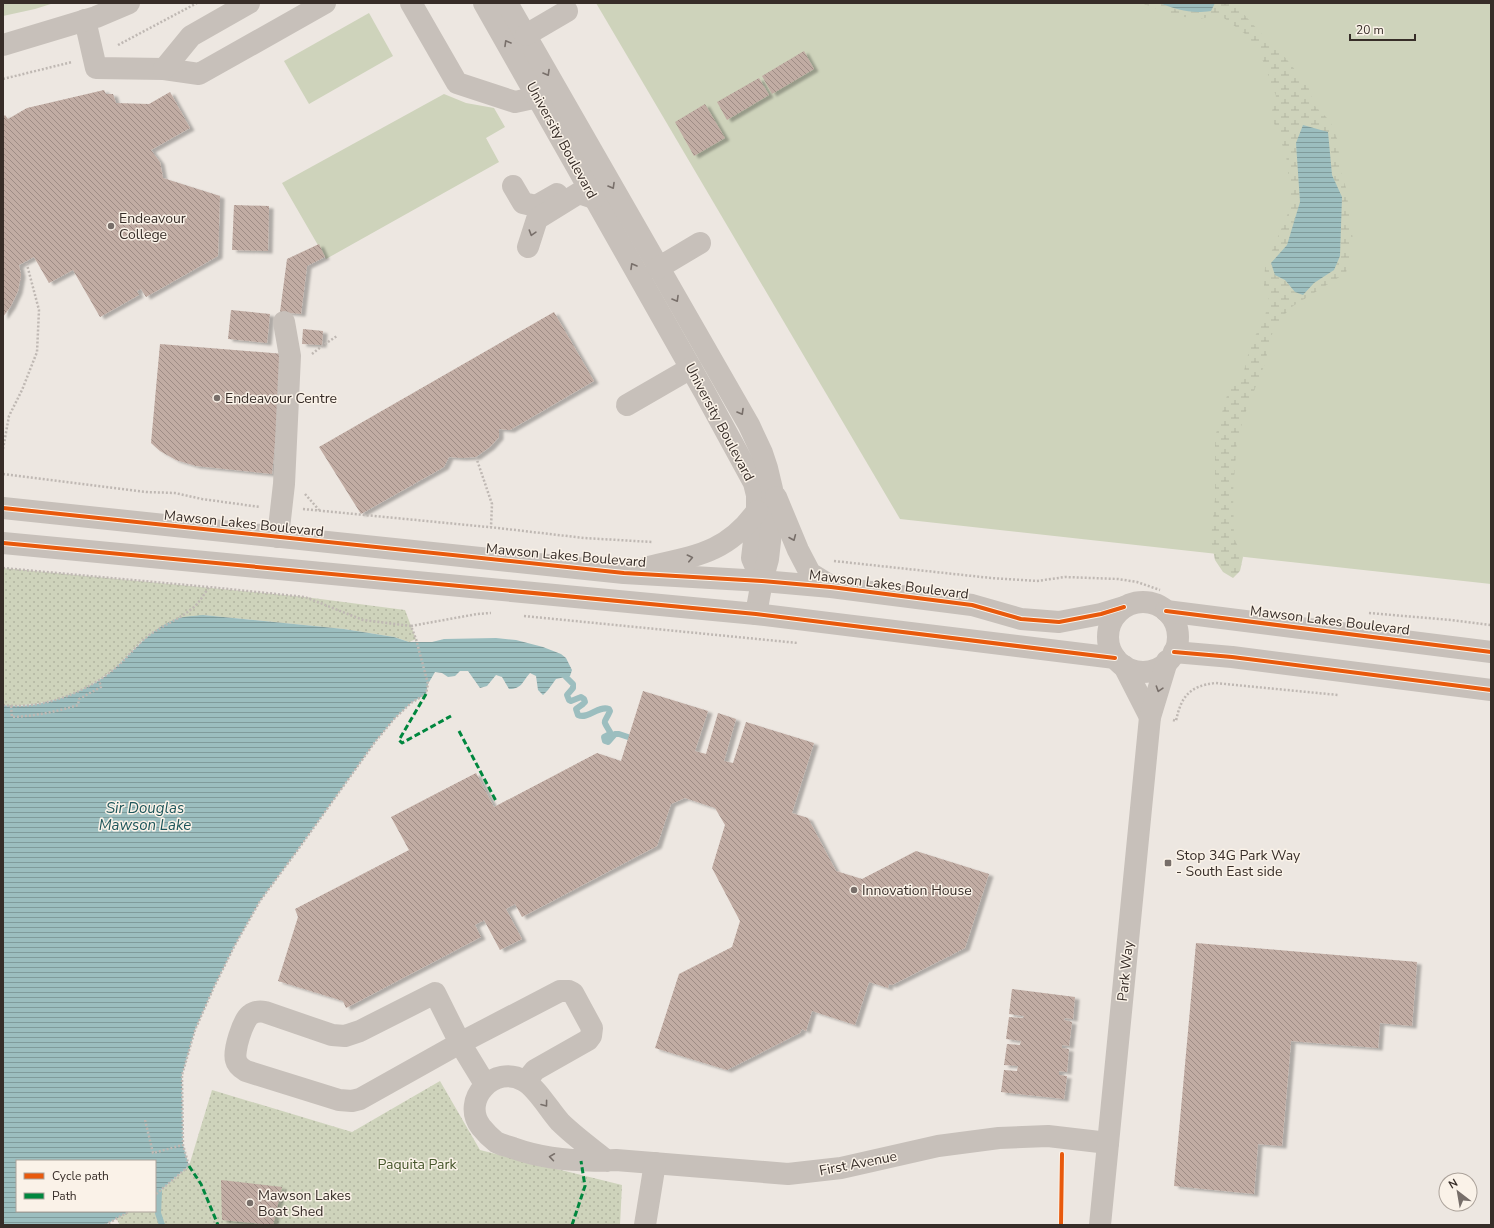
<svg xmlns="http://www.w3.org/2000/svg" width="1494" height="1228" viewBox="0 0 1494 1228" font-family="'Nunito Sans',sans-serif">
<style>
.grass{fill:#ced3bb}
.wetland{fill:url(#wetland-marsh);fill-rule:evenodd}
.park{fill:url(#park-dots)}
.water{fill:url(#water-rules)}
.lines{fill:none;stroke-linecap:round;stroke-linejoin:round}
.stream{stroke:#9cbebf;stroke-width:6}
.building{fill:url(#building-back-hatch);filter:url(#shadow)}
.path{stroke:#bfb8b3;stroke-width:2.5;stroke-dasharray:2 2;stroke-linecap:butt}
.minor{stroke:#c7c0ba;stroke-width:22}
.quiet{stroke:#00873e;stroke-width:3;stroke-dasharray:6 3;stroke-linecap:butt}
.cycleway-casing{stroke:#faf2e8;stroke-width:6}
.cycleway{stroke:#e8590c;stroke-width:4}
.oneway{stroke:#786f6a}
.poi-dot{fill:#776e69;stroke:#faf2e8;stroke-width:1.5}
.labels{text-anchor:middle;stroke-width:3;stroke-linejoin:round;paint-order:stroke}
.street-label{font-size:14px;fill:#372d28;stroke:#faf2e8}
.poi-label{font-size:14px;fill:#372d28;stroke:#faf2e8;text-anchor:start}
.park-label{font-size:14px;fill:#46562b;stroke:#faf2e8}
.water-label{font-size:15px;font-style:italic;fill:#1d555a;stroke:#faf2e8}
</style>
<defs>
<pattern id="wetland-marsh" width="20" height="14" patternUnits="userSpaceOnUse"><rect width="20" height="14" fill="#ced3bb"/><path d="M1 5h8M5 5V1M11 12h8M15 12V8" fill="none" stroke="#b2b5a1"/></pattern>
<pattern id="park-dots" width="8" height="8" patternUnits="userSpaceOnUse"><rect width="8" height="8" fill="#ced3bb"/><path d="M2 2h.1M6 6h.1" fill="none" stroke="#b2b5a1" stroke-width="1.8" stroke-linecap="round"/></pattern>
<pattern id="water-rules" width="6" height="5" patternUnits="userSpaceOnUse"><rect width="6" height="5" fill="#9cbebf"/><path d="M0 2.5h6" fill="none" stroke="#809b9b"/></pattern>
<pattern id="building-back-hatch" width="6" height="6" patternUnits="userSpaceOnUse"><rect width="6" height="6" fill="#c1aca3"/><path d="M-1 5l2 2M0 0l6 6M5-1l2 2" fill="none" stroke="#9e8c85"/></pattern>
<filter id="shadow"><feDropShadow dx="4.5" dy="2.5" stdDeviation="1" flood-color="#0004"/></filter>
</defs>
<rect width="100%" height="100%" fill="#ede7e1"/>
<g class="grass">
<polygon points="3,3 54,3 35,9 3,16"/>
<polygon points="596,3 1491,3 1491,584 900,519"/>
<polygon points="369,13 393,56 309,104 284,61"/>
<polygon points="444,94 466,103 494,108 505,127 486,138 499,162 326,259 282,183"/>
</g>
<path class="wetland" d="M 1141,3 L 1159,3 L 1180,11 L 1211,11 L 1215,3 L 1236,3 L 1241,11 L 1267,40 L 1276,46 L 1308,86 L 1314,105 L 1330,121 L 1338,141 L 1340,169 L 1346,188 L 1353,240 L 1346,273 L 1293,306 L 1283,316 L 1273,331 L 1264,366 L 1246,411 L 1237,440 L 1233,492 L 1234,538 L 1243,557 L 1240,571 L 1233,578 L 1223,572 L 1215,560 L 1211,539 L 1215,499 L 1215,437 L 1228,392 L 1244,371 L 1251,343 L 1264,320 L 1269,300 L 1264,286 L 1265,267 L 1288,213 L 1290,189 L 1286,155 L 1271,115 L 1276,96 L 1261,56 L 1249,37 L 1220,15 L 1199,19 L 1177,16 ZM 1328,132 L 1332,175 L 1342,197 L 1334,270 L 1314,283 L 1303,295 L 1295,292 L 1271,263 L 1287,245 L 1300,202 L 1296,143 Z"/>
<g class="park">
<polygon points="3,568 305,597 405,610 416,639 409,642 394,637 344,629 203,615 142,641 113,670 90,686 68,697 35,704 11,706 3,705"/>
<polygon points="440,1081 480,1150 622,1185 620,1225 120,1225 116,1218 129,1211 155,1211 155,1195 189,1166 212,1090 352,1132"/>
</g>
<g class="water">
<path d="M 1159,3 L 1215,3 L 1211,11 C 1190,14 1179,10 1159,3 Z"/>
<polygon points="1303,125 1328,132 1332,175 1342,197 1340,256 1334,270 1314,283 1303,295 1295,292 1285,280 1275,275 1271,263 1287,245 1300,202 1296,143"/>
<path d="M 203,615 L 344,629 L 394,637 L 409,642 L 432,642 L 444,639 L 496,638 L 516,640 L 543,647 L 561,654 L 566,658 L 572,670 L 570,676 L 556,679 L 548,690 L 543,695 L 538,690 L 536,676 L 530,673 C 522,682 522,689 509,689 L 502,677 L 496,675 L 487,686 L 480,688 L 468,671 L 460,671 L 455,676 L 448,677 L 442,673 L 435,672 L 428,684 L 426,694 L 411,703 L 395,718 L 375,742 L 297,851 L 260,901 L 235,945 L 214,987 L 195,1030 L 182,1075 L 183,1145 L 189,1166 L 155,1195 L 155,1161 L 17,1161 L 17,1211 L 130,1211 L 105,1225 L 3,1225 L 3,705 C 39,710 87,693 114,669 C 134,651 150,629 176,619 C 184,616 195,616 203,615 Z"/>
</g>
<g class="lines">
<g class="stream">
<path d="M 566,677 L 573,684 L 573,688 L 567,695 L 569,700 L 571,701 L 581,697 L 584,699 L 585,702 L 583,704 L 576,709 L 578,715 C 588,720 598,705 609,709 L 610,711 C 604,725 602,718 610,732 L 610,734 L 604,737 L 605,741 L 608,742 L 615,734 L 619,734 L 628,737"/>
<polyline points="159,1192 158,1213 162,1225"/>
</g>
</g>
<g class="building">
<polygon points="804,51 814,69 772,94 762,76"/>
<polygon points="759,78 769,95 727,120 717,102"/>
<polygon points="104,90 106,94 113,94 116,103 149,104 170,92 190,128 151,150 160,162 163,178 220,196 218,256 146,297 141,289 137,291 139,295 100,317 73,270 49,283 34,257 19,265 21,275 18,291 11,306 3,317 3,117 5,115 8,119 27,108"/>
<polygon points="705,104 725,138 694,156 675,122"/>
<polygon points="234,205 269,206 268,251 232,250"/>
<polygon points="319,244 325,257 307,266 301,314 280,312 287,259"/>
<polygon points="231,310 270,314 267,343 228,339"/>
<polygon points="554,312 594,381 510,430 499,429 499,437 490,447 476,457 462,458 449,457 444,467 361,514 319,447"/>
<polygon points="303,329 323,331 322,345 302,344"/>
<polygon points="160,344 284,354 272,474 196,466 176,460 160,451 151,443"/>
<polygon points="643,691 708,711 695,751 706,754 718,713 736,719 724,761 733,763 746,722 814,743 792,813 808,818 836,871 862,879 916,851 989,874 965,948 892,985 889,984 888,988 869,982 855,1025 812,1011 806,1031 802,1029 800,1033 727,1070 655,1048 679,974 732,947 740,921 712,868 725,825 715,808 685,798 671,804 657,846 522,917 515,904 506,909 522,939 500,950 484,920 475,925 481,937 346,1008 343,1001 278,981 298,917 295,909 409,850 391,817 476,773 494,807 597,753 621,761"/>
<polygon points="1196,943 1417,962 1412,1026 1380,1023 1378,1048 1291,1041 1282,1146 1258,1144 1254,1194 1174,1186"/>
<polygon points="1012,989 1075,997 1073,1019 1065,1018 1064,1020 1072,1022 1069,1046 1062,1045 1062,1048 1069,1049 1067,1072 1059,1071 1059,1075 1067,1076 1064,1099 1001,1092 1004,1070 1017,1071 1018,1066 1004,1065 1007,1044 1020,1045 1021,1041 1006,1039 1009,1017 1023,1018 1024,1016 1009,1014"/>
<polygon points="221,1180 282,1187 273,1225 222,1220"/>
</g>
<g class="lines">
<g class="path">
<polyline points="118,45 197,3"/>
<polyline points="3,79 72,62"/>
<polyline points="312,354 322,346 337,336"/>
<polyline points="3,449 9,416 22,390 37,352 39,310 26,261"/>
<polyline points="476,457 492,504 491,527"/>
<polyline points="3,474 146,492 175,493 202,499 260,507"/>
<polyline points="305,494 319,510"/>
<polyline points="303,509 498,528 584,538 652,542"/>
<polyline points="834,561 991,578 1037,581 1065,577 1118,579 1137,582 1160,590"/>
<polyline points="3,568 208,587"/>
<polyline points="1369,613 1451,620 1491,625"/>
<polyline points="524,616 798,643"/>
<polyline points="411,626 477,614 491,613"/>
<path d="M 3,705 C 40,710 85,693 113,670 C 126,660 135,646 148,636 C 163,625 180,619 194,607 C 200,602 204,594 209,587 L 305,597 L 363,620 L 411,626 L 416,639 L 428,684 L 426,694 L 411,703 L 395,718 L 375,742 L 297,851 L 260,901 L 235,945 L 214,987 L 195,1030 L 182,1075 L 183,1145 L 189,1166 L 155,1195"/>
<path d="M 11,706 L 12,717 C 34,716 56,712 78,705 L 79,699 L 101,687 L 99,680"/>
<path d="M 1173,720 L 1176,721 C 1181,696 1190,686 1215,683 L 1338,695"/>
<polyline points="145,1120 153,1153 183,1145"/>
<polyline points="105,1225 130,1211"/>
</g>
<g class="minor">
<polyline points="411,3 457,83 515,102 538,97"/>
<polyline points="484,3 705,393 754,483 757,495 757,516 752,558 762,581"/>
<polyline points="507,3 749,425 762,453 767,468 772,489 773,515 768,559 762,581 756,614"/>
<polyline points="85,20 96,68 164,69 199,74 325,3"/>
<polyline points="526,35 567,11"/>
<polyline points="3,45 96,17 129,3"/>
<polyline points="164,69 191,36 249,3"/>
<polyline points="513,186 523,203 536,206 557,194"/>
<polyline points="528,247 537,219 579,193 594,198"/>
<polyline points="658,268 700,243"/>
<polyline points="627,405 691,368"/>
<polyline points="776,497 798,550 810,573 831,586"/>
<polyline points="3,508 624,573 762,581 831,587 972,605 1021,619 1059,622 1101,614 1124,607"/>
<polyline points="278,537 284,484 290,356 284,322"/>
<polyline points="3,543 756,614 1115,658"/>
<path d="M 648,567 C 695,556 727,553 757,511"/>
<circle cx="1143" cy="637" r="35"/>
<polyline points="1166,611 1491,652"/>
<polyline points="1174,652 1232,657 1491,690"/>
<polyline points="1124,666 1150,717"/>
<path d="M 485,1084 L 460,1043 L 435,993 L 360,1031 L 345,1036 L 332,1035 L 265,1012 C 260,1011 255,1011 250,1015 C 243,1020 233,1051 236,1060 C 237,1065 241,1068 246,1071 L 339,1100 L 352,1101 L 360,1099 L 460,1043 L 560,991 L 569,991 L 573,993 L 592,1028 L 591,1036 L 588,1040 L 535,1070 L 526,1081"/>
<path d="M 607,1161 C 591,1148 574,1136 560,1122 C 550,1111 536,1087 524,1081 C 495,1063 460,1100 481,1127 C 485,1132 491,1138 496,1142 C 501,1145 508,1146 513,1148 C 546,1160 581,1162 616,1160 L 788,1174 L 841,1168 L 938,1146 L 999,1138 L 1048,1136 L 1108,1143"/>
<polyline points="645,1225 655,1163"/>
<polyline points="1100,1225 1150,717 1167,661"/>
</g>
<g class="quiet">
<polyline points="426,694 399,740 402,743 451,716"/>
<polyline points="459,731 496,801"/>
<polyline points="189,1166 201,1184 218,1225"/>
<polyline points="572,1225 585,1186 581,1161"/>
</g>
<defs>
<g id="cycleway">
<polyline points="3,508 624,573 762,581 831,587 972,605 1021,619 1059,622 1101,614 1124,607"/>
<polyline points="3,543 756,614 1115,658"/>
<polyline points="1166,611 1491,652"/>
<polyline points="1174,652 1232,657 1491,690"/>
<polyline points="1061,1225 1062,1154"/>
</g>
</defs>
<use href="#cycleway" class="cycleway-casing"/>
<use href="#cycleway" class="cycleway"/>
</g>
<defs><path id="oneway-chevron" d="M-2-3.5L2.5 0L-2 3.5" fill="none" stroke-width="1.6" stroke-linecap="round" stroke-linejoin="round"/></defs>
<g class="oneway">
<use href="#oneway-chevron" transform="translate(507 43) rotate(-120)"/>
<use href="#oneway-chevron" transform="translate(547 73) rotate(60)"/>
<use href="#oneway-chevron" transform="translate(612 186) rotate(60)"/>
<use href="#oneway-chevron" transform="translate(532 233) rotate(107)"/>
<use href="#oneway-chevron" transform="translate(633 266) rotate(-120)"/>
<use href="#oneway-chevron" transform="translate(676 299) rotate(60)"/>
<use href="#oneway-chevron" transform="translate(741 412) rotate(60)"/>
<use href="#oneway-chevron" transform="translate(793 538) rotate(67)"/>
<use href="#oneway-chevron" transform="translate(690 558) rotate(-13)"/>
<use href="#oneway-chevron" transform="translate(1159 689) rotate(108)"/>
<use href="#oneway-chevron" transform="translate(545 1104) rotate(53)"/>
<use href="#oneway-chevron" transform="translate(552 1157) rotate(-172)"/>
</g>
<g class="poi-dot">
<circle cx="111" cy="226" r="4"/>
<circle cx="217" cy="398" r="4"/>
<rect x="1164" y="859" width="8" height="8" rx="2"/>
<circle cx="854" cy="890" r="4"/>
<circle cx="250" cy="1203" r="4"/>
</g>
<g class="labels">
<g class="street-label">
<text transform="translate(562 140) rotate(61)" y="5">University Boulevard</text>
<text transform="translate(720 422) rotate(62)" y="5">University Boulevard</text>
<text transform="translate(244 523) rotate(6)" y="5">Mawson Lakes Boulevard</text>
<text transform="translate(566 555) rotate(5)" y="5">Mawson Lakes Boulevard</text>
<text transform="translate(889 584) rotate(7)" y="5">Mawson Lakes Boulevard</text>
<text transform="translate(1330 620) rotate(7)" y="5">Mawson Lakes Boulevard</text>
<text transform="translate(1125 971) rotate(-84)" y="5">Park Way</text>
<text transform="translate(858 1163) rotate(-11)" y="5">First Avenue</text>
</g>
<g class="poi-label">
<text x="119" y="223">Endeavour<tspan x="119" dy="16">College</tspan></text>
<text x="225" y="403">Endeavour Centre</text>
<text x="1176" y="860">Stop 34G Park Way<tspan x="1176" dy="16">- South East side</tspan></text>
<text x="862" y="895">Innovation House</text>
<text x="258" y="1200">Mawson Lakes<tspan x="258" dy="16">Boat Shed</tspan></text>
</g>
<g class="park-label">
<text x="417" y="1169">Paquita Park</text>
</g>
<g class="water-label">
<text x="145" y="813">Sir Douglas<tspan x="145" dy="17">Mawson Lake</tspan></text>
</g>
</g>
<rect width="1494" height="1228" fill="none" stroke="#372d28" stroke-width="8"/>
<rect x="16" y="1160" width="140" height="52" fill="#faf2e8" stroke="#aca39b"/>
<rect x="24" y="1173" width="20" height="6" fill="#e8590c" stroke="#aca39b"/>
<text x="52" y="1180" font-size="12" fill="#372d28">Cycle path</text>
<rect x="24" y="1193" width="20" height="6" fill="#00873e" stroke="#aca39b"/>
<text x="52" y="1200" font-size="12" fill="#372d28">Path</text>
<g transform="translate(1458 1192) rotate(329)"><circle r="19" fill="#faf2e8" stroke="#aca39b"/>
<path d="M0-3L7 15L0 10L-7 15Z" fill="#776e69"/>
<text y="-6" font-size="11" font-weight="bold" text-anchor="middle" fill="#372d28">N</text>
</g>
<path d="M1350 34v6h65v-6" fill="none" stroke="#372d28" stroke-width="2"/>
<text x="1356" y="34" font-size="12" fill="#372d28" stroke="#faf2e8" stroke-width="3" paint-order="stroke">20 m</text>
</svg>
